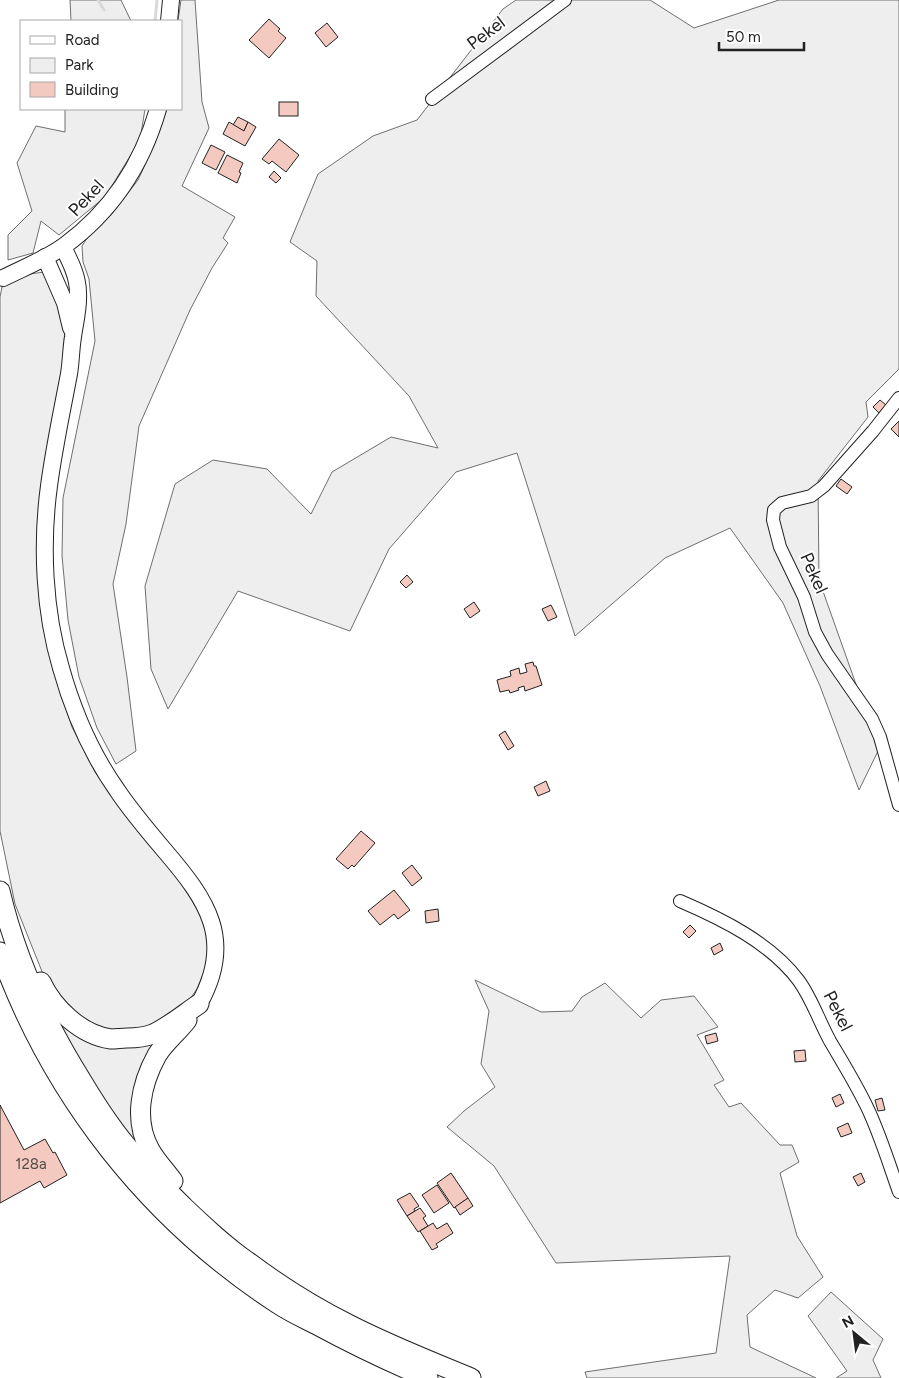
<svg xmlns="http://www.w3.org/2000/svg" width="899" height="1378" viewBox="0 0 899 1378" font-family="Figtree,sans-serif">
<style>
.green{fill:#eee;stroke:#6f6f6f}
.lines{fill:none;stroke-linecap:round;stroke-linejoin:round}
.stream{stroke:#d9d9d9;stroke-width:3}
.building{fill:#f3c9c0;stroke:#222}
.minor-casing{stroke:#222;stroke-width:14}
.major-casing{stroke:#222;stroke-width:18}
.highway-casing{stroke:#222;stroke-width:21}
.minor{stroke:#fff;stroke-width:12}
.major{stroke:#fff;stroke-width:16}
.highway{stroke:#fff;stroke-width:19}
.labels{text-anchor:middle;stroke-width:4;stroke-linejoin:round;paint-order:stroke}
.number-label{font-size:15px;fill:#564c4a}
.street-label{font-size:18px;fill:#222;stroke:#fff}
</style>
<rect width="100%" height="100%" fill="#fff"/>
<g class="green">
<polygon points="70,0 121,0 131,21 71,21"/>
<polygon points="181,0 195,0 202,102 209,128 182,186 235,217 223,238 228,243 212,268 190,310 139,426 126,524 113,584 127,677 136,751 116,764 97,728 79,677 68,620 62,556 63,498 95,341 89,279 83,262 82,246 89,235 111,215 138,180 154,145 167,109 181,109 181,21 178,21"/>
<polygon points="516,0 650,0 694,28 779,0 899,0 899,369 866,402 868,417 818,481 819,580 879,749 859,790 820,686 783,603 730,528 665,558 575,636 517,453 456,472 389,549 350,631 238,591 168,709 151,669 145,586 175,484 213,460 267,469 311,514 332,472 391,437 438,448 409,396 316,296 317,261 290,242 318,174 373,136 417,120 503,9"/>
<polygon points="65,109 145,109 140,140 105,197 59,235 41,221 33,253 8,260 8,235 32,211 17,163 36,126 65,132"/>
<polygon points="44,272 49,278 65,327 63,363 54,410 38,566 42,619 53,670 72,727 95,772 123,812 193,897 203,920 208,941 207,964 197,989 184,1007 160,1023 127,1033 88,1026 47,984 15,904 0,831 0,297 2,287 30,274"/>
<polygon points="475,980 541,1012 572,1011 582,997 605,983 641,1018 661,1000 694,996 718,1027 697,1035 724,1080 714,1085 729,1107 741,1103 780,1145 792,1145 799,1162 780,1173 797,1236 823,1277 798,1298 775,1290 747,1315 750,1347 816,1378 587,1378 585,1372 716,1353 730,1256 556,1263 494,1166 447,1127 464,1111 495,1087 481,1064 489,1011"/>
<polygon points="53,1010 83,1034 172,1027 150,1059 141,1150 91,1082 67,1042"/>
<polygon points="831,1292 883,1339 873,1360 881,1378 836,1378 847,1371 808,1316"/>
</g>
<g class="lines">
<g class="stream">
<polyline points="98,0 104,10"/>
<polyline points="155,21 157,0"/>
</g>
</g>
<g class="building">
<polygon points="269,19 280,29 278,31 286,38 269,58 249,40"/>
<polygon points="327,23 338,37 326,47 315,33"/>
<rect x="279" y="102" width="19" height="14"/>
<polygon points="238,117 248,122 244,131 233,125"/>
<polygon points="229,122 244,131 248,122 256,127 245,146 223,134"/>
<polygon points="279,139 299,155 286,172 272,161 269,164 262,159"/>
<polygon points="211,145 225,152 216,170 202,163"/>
<polygon points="227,155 243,163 239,172 241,173 237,183 218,173"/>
<polygon points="274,171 281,178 276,183 269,177"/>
<polygon points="880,400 886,405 879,413 873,407"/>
<polygon points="899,421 899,437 891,429"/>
<polygon points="841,479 852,487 847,494 836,486"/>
<polygon points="407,575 413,582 406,588 400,582"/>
<polygon points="474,602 480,611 470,618 464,609"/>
<polygon points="551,605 557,617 548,621 542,609"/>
<polygon points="533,662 534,666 536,666 542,685 525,691 524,686 518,688 519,690 510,693 509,690 500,692 497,680 511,676 510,671 519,668 520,674 527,672 525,664"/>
<polygon points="505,731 514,746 508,750 499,735"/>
<polygon points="546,781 550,791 538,796 534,787"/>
<polygon points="361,831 375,843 354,867 352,865 348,869 336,859"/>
<polygon points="412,865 422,878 412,886 402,873"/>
<polygon points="394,890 410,910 398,919 394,914 380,925 368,911"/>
<polygon points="438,909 439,921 426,923 425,911"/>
<polygon points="690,925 696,931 689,938 683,932"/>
<polygon points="720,943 723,950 714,955 711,948"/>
<polygon points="716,1033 718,1041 707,1044 705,1036"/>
<polygon points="805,1050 806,1061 795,1062 794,1051"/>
<polygon points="840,1094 844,1103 836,1107 832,1098"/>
<polygon points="882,1098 885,1110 878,1111 875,1100"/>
<polygon points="0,1105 24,1150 45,1139 53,1153 55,1152 67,1175 44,1188 40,1181 0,1203"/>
<polygon points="848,1123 852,1133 841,1137 837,1128"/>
<polygon points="451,1173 468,1198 454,1208 437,1183"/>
<polygon points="861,1173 865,1182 858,1186 853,1177"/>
<polygon points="437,1185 449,1203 434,1213 422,1195"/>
<polygon points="410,1193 419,1206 414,1209 415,1211 407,1216 397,1200"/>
<polygon points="468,1198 473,1206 460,1215 455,1207"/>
<polygon points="420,1208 426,1216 423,1218 428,1226 418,1232 407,1216"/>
<polygon points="433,1223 437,1229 447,1223 453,1233 436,1244 438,1247 432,1250 420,1231"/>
</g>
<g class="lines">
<defs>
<g id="minor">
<polyline points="432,99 565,0"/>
<polyline points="899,398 873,431 824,486 811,496 782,503 774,510 773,520 780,547 804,597 815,632 827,654 872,719 880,737 899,805"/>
<path d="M 680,901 C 722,919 771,943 799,981 C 812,999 819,1021 830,1041 C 843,1063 856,1084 867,1107 C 880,1134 889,1164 899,1192"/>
</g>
<g id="major">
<polyline points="169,21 171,0"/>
<path d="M 63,247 C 70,261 78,276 78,293 C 79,308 75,322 73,337 C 71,349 71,362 69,374 C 62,411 54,448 49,486 C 41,545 44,611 61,668 C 73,711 91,753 117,790 C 131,811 148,831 165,851 C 207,900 235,940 199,1004"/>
<polyline points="45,257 65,303 71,328"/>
<path d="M 3,278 C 23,268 46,259 64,246 C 112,211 142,165 158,109"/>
</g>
<g id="highway">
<path d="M 0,891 C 16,959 45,1022 82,1081 C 97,1106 113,1131 132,1152 C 148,1171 166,1189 184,1207 C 204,1226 224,1245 247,1261 C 279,1285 314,1307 350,1325 C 389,1345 430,1361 471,1378"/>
<path d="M 0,952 C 52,1097 149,1220 278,1304 C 290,1312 303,1318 315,1324 C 352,1344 389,1362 428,1378"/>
<path d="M 41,982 C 53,1008 81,1035 111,1039 C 116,1039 122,1038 127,1038 C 135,1038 145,1037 153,1034 C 170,1026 184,1014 199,1004"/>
<path d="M 173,1181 C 166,1171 156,1161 150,1150 C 133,1120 141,1084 157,1055 C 165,1042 178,1032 187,1020"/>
</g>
</defs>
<use href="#minor" class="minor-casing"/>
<use href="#major" class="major-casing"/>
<use href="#highway" class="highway-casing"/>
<use href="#minor" class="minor"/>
<use href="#major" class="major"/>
<use href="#highway" class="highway"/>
</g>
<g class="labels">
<g class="number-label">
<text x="31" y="1169">128a</text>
</g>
<g class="street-label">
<text transform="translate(486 33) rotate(-37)" y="6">Pekel</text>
<text transform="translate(86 198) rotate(-47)" y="6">Pekel</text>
<text transform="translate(814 573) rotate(66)" y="6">Pekel</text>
<text transform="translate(838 1011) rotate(63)" y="6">Pekel</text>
</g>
</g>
<rect x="20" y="20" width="162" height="90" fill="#ffffff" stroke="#a7a7a7"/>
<rect x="30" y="36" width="25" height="8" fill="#ffffff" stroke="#a7a7a7"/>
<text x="65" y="45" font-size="15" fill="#222222">Road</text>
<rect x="30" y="58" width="25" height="15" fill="#eeeeee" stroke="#a7a7a7"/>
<text x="65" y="70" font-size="15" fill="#222222">Park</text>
<rect x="30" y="82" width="25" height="15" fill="#f3c9c0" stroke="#a7a7a7"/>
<text x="65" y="95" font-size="15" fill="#222222">Building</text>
<g transform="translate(854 1333) rotate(331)" stroke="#ffffff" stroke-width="4" paint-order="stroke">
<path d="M0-4L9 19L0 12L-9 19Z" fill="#222222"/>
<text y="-8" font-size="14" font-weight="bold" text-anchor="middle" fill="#222222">N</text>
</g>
<path d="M719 42v8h85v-8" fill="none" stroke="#222222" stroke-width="2.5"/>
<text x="726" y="42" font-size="15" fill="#222222" stroke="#ffffff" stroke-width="4" paint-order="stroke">50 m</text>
</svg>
